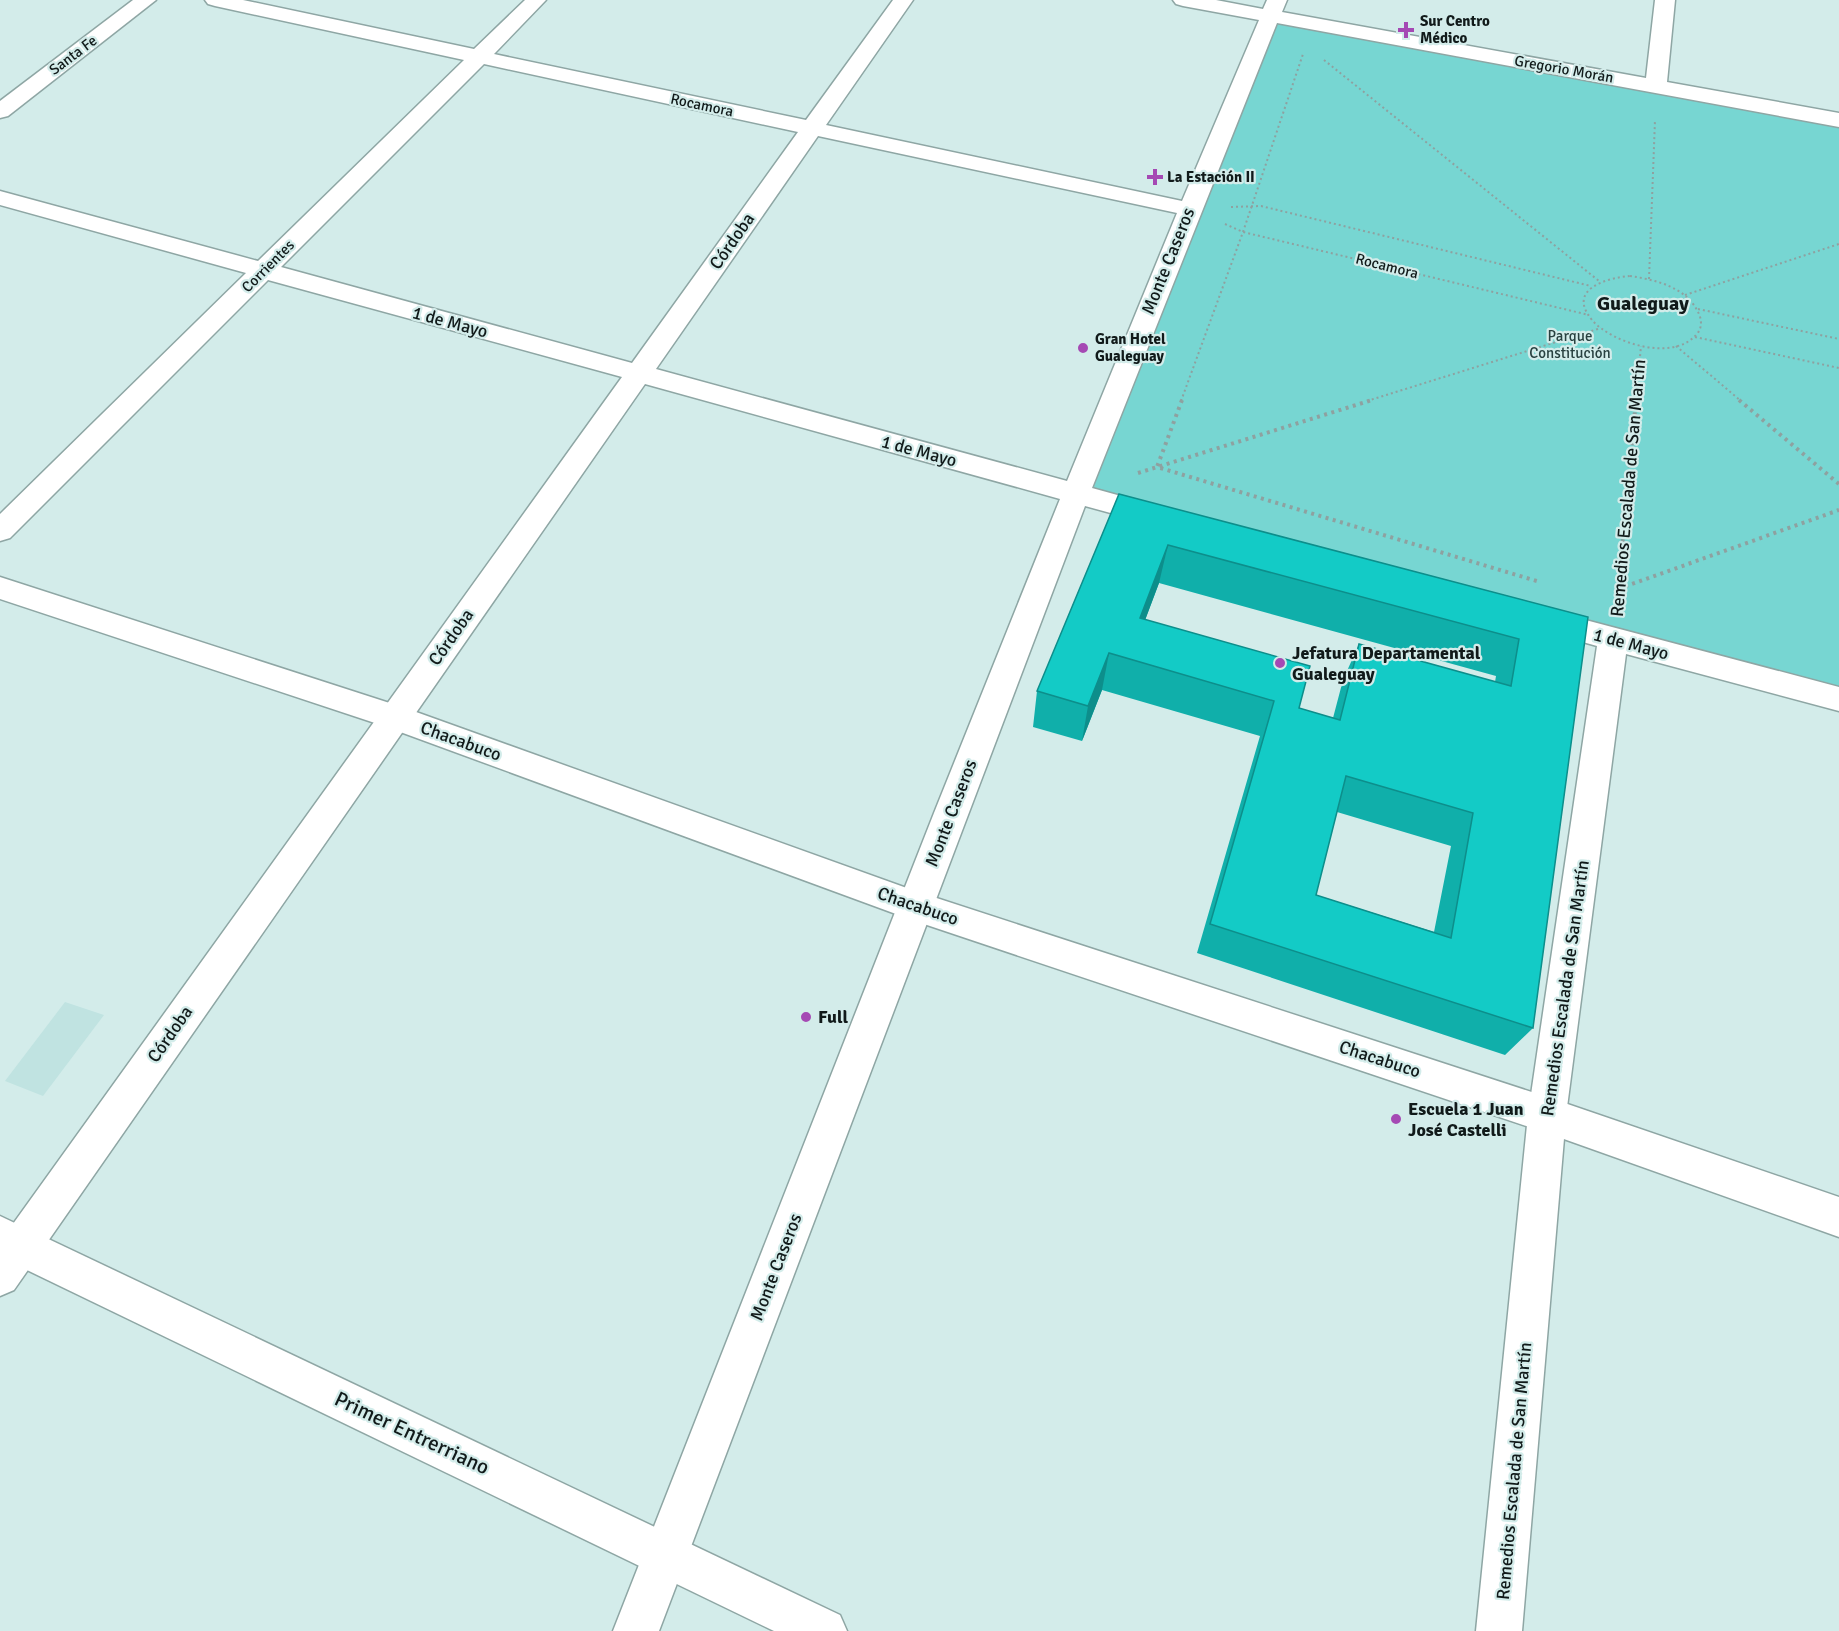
<svg xmlns="http://www.w3.org/2000/svg" width="1839" height="1631" viewBox="0 0 1839 1631" font-family="Signika,sans-serif">
<style>
.built{fill:#c0e3e1}
.green{fill:#77d6d2}
.lines{fill:none;stroke-linecap:round;stroke-linejoin:round}
.street-casing{stroke:#8ea6a4;stroke-width:3}
.secondary-casing{stroke:#8ea6a4;stroke-width:3}
.path-far1{stroke:#8ea1a0;stroke-width:2;stroke-dasharray:2 3;stroke-linecap:butt}
.path{stroke:#8ea1a0;stroke-width:4;stroke-dasharray:3 4.5;stroke-linecap:butt}
.street{fill:#fff;fill-rule:evenodd}
.secondary{fill:#fff;fill-rule:evenodd}
.wall{fill:#10afaa;fill-rule:evenodd}
.shaded-wall{fill:#0d8e8b}
.building{fill:#13cbc6;stroke:#0d8e8b;stroke-width:1.5;fill-rule:evenodd}
.poi-dot{fill:#a549b4;stroke:#d3ecea;stroke-width:2}
.labels{text-anchor:middle;stroke-width:4.5;stroke-linejoin:round;paint-order:stroke}
.far-poi-label{font-size:15px;font-weight:bold;fill:#111a1a;stroke:#d3ecea;text-anchor:start}
.far-street-label{font-size:15px;fill:#111a1a;stroke:#d3ecea}
.far-park-label{font-size:15px;fill:#284140;stroke:#d3ecea}
.street-label{font-size:18px;fill:#111a1a;stroke:#d3ecea}
.poi-label{font-size:18px;font-weight:bold;fill:#111a1a;stroke:#d3ecea;text-anchor:start}
.far-district-label{font-size:20px;font-weight:bold;fill:#111a1a;stroke:#d3ecea}
.near-street-label{font-size:21px;fill:#111a1a;stroke:#d3ecea}
</style>
<rect width="100%" height="100%" fill="#d3ecea"/>
<polygon class="built" points="65,1002 104,1015 43,1096 5,1081"/>
<polygon class="green" points="1271,16 1839,122 1839,694 1077,492"/>
<g class="lines">
<defs>
<g id="street">
<polygon points="133,0 156,0 8,116 0,118 0,101"/>
<path d="M 205,0 L 243,0 L 474,49 L 525,0 L 546,0 L 494,54 L 806,120 L 893,0 L 913,0 L 826,125 L 1182,201 L 1259,20 L 1183,6 L 1176,4 L 1173,0 L 1216,0 L 1263,9 L 1267,0 L 1287,0 L 1282,12 L 1646,78 L 1655,0 L 1675,0 L 1667,82 L 1839,113 L 1839,127 L 1277,23 L 1092,488 L 1168,509 L 1172,516 L 1168,523 L 1158,526 L 1085,506 L 659,1631 L 613,1631 L 934,813 L 1060,499 L 645,384 L 14,1290 L 0,1296 L 0,1242 L 622,377 L 268,280 L 10,538 L 0,541 L 0,514 L 246,273 L 0,205 L 0,191 L 258,261 L 464,60 L 215,6 L 208,4 ZM 484,64 L 798,132 L 632,363 L 281,267 ZM 818,136 L 1177,213 L 1067,481 L 656,369 Z"/>
<polygon points="1544,609 1839,687 1839,711 1626,654 1566,1115 1522,1631 1476,1631 1528,1115 1597,646 1533,628 1529,620 1533,612"/>
</g>
<g id="secondary">
<polygon points="0,577 405,708 915,891 1547,1097 1839,1197 1839,1237 1547,1133 915,921 384,726 0,599"/>
<polygon points="0,1216 840,1615 847,1631 774,1631 0,1257"/>
</g>
</defs>
<use href="#street" class="street-casing"/>
<use href="#secondary" class="secondary-casing"/>
<g class="path-far1">
<polyline points="1324,60 1599,281"/>
<polyline points="1231,207 1261,206 1591,286"/>
<polyline points="1225,224 1243,232 1589,315"/>
<path d="M 1630,276 C 1656,280 1687,287 1699,314 C 1702,321 1702,329 1696,335 C 1672,362 1612,343 1592,320 C 1566,289 1607,278 1630,276 Z"/>
<polyline points="1649,279 1655,120"/>
<polyline points="1685,295 1839,244"/>
<polyline points="1698,309 1839,339"/>
<polyline points="1695,337 1839,368"/>
<polyline points="1676,346 1741,401"/>
<polyline points="1181,401 1243,232 1303,54"/>
<polyline points="1367,401 1601,328"/>
<polyline points="1636,401 1641,346"/>
</g>
<g class="path">
<polyline points="1182,400 1157,467 1540,582"/>
<polyline points="1739,400 1839,484"/>
<polyline points="1138,473 1372,400"/>
<polyline points="1618,589 1839,510"/>
<polyline points="1617,602 1636,400"/>
</g>
<use href="#street" class="street"/>
<use href="#secondary" class="secondary"/>
</g>
<path class="wall" d="M 1119,494 L 1588,617 L 1533,1028 L 1505,1055 L 1197,953 L 1260,736 L 1102,690 L 1082,741 L 1033,727 L 1037,691 ZM 1159,583 L 1496,676 L 1495,682 L 1359,644 L 1343,680 L 1333,718 L 1299,708 L 1145,620 ZM 1337,812 L 1451,846 L 1434,932 L 1316,895 Z"/>
<g class="shaded-wall">
<polygon points="1168,545 1159,583 1132,655 1140,618"/>
<polygon points="1109,653 1102,690 1082,741 1088,706"/>
</g>
<path class="building" d="M 1119,494 L 1588,617 L 1533,1028 L 1210,924 L 1274,701 L 1109,653 L 1088,706 L 1037,691 ZM 1168,545 L 1519,639 L 1511,686 L 1359,644 L 1340,720 L 1299,708 L 1310,666 L 1140,618 ZM 1346,776 L 1473,813 L 1451,938 L 1316,895 Z"/>
<g class="poi-dot">
<path d="M1403 21h6v6h6v6h-6v6h-6v-6h-6v-6h6z"/>
<path d="M1152 168h6v6h6v6h-6v6h-6v-6h-6v-6h6z"/>
<circle cx="1083" cy="348" r="6"/>
<circle cx="1280" cy="663" r="6"/>
<circle cx="806" cy="1017" r="6"/>
<circle cx="1396" cy="1119" r="6"/>
</g>
<g class="labels">
<g class="far-poi-label">
<text x="1420" y="26">Sur Centro<tspan x="1420" dy="17">Médico</tspan></text>
<text x="1167" y="182">La Estación II</text>
<text x="1095" y="344">Gran Hotel<tspan x="1095" dy="17">Gualeguay</tspan></text>
</g>
<g class="far-street-label">
<text transform="translate(73 55) rotate(-37)" y="5">Santa Fe</text>
<text transform="translate(1564 69) rotate(10)" y="5">Gregorio Morán</text>
<text transform="translate(702 105) rotate(12)" y="5">Rocamora</text>
<text transform="translate(268 266) rotate(-45)" y="5">Corrientes</text>
<text transform="translate(1387 266) rotate(14)" y="5">Rocamora</text>
</g>
<g class="far-park-label">
<text x="1570" y="341">Parque<tspan x="1570" dy="17">Constitución</tspan></text>
</g>
<g class="street-label">
<text transform="translate(732 241) rotate(-55)" y="6">Córdoba</text>
<text transform="translate(1168 261) rotate(-68)" y="6">Monte Caseros</text>
<text transform="translate(450 322) rotate(15)" y="6">1 de Mayo</text>
<text transform="translate(919 451) rotate(15)" y="6">1 de Mayo</text>
<text transform="translate(1628 488) rotate(-85)" y="6">Remedios Escalada de San Martín</text>
<text transform="translate(451 637) rotate(-55)" y="6">Córdoba</text>
<text transform="translate(1631 644) rotate(15)" y="6">1 de Mayo</text>
<text transform="translate(461 741) rotate(20)" y="6">Chacabuco</text>
<text transform="translate(951 813) rotate(-69)" y="6">Monte Caseros</text>
<text transform="translate(918 906) rotate(19)" y="6">Chacabuco</text>
<text transform="translate(1565 988) rotate(-82)" y="6">Remedios Escalada de San Martín</text>
<text transform="translate(170 1034) rotate(-55)" y="6">Córdoba</text>
<text transform="translate(1380 1059) rotate(18)" y="6">Chacabuco</text>
<text transform="translate(776 1267) rotate(-69)" y="6">Monte Caseros</text>
<text transform="translate(1514 1471) rotate(-85)" y="6">Remedios Escalada de San Martín</text>
</g>
<g class="poi-label">
<text x="1292" y="659">Jefatura Departamental<tspan x="1292" dy="21">Gualeguay</tspan></text>
<text x="818" y="1023">Full</text>
<text x="1408" y="1115">Escuela 1 Juan<tspan x="1408" dy="21">José Castelli</tspan></text>
</g>
<g class="far-district-label">
<text x="1643" y="310">Gualeguay</text>
</g>
<g class="near-street-label">
<text transform="translate(412 1433) rotate(25)" y="7">Primer Entrerriano</text>
</g>
</g>
</svg>
